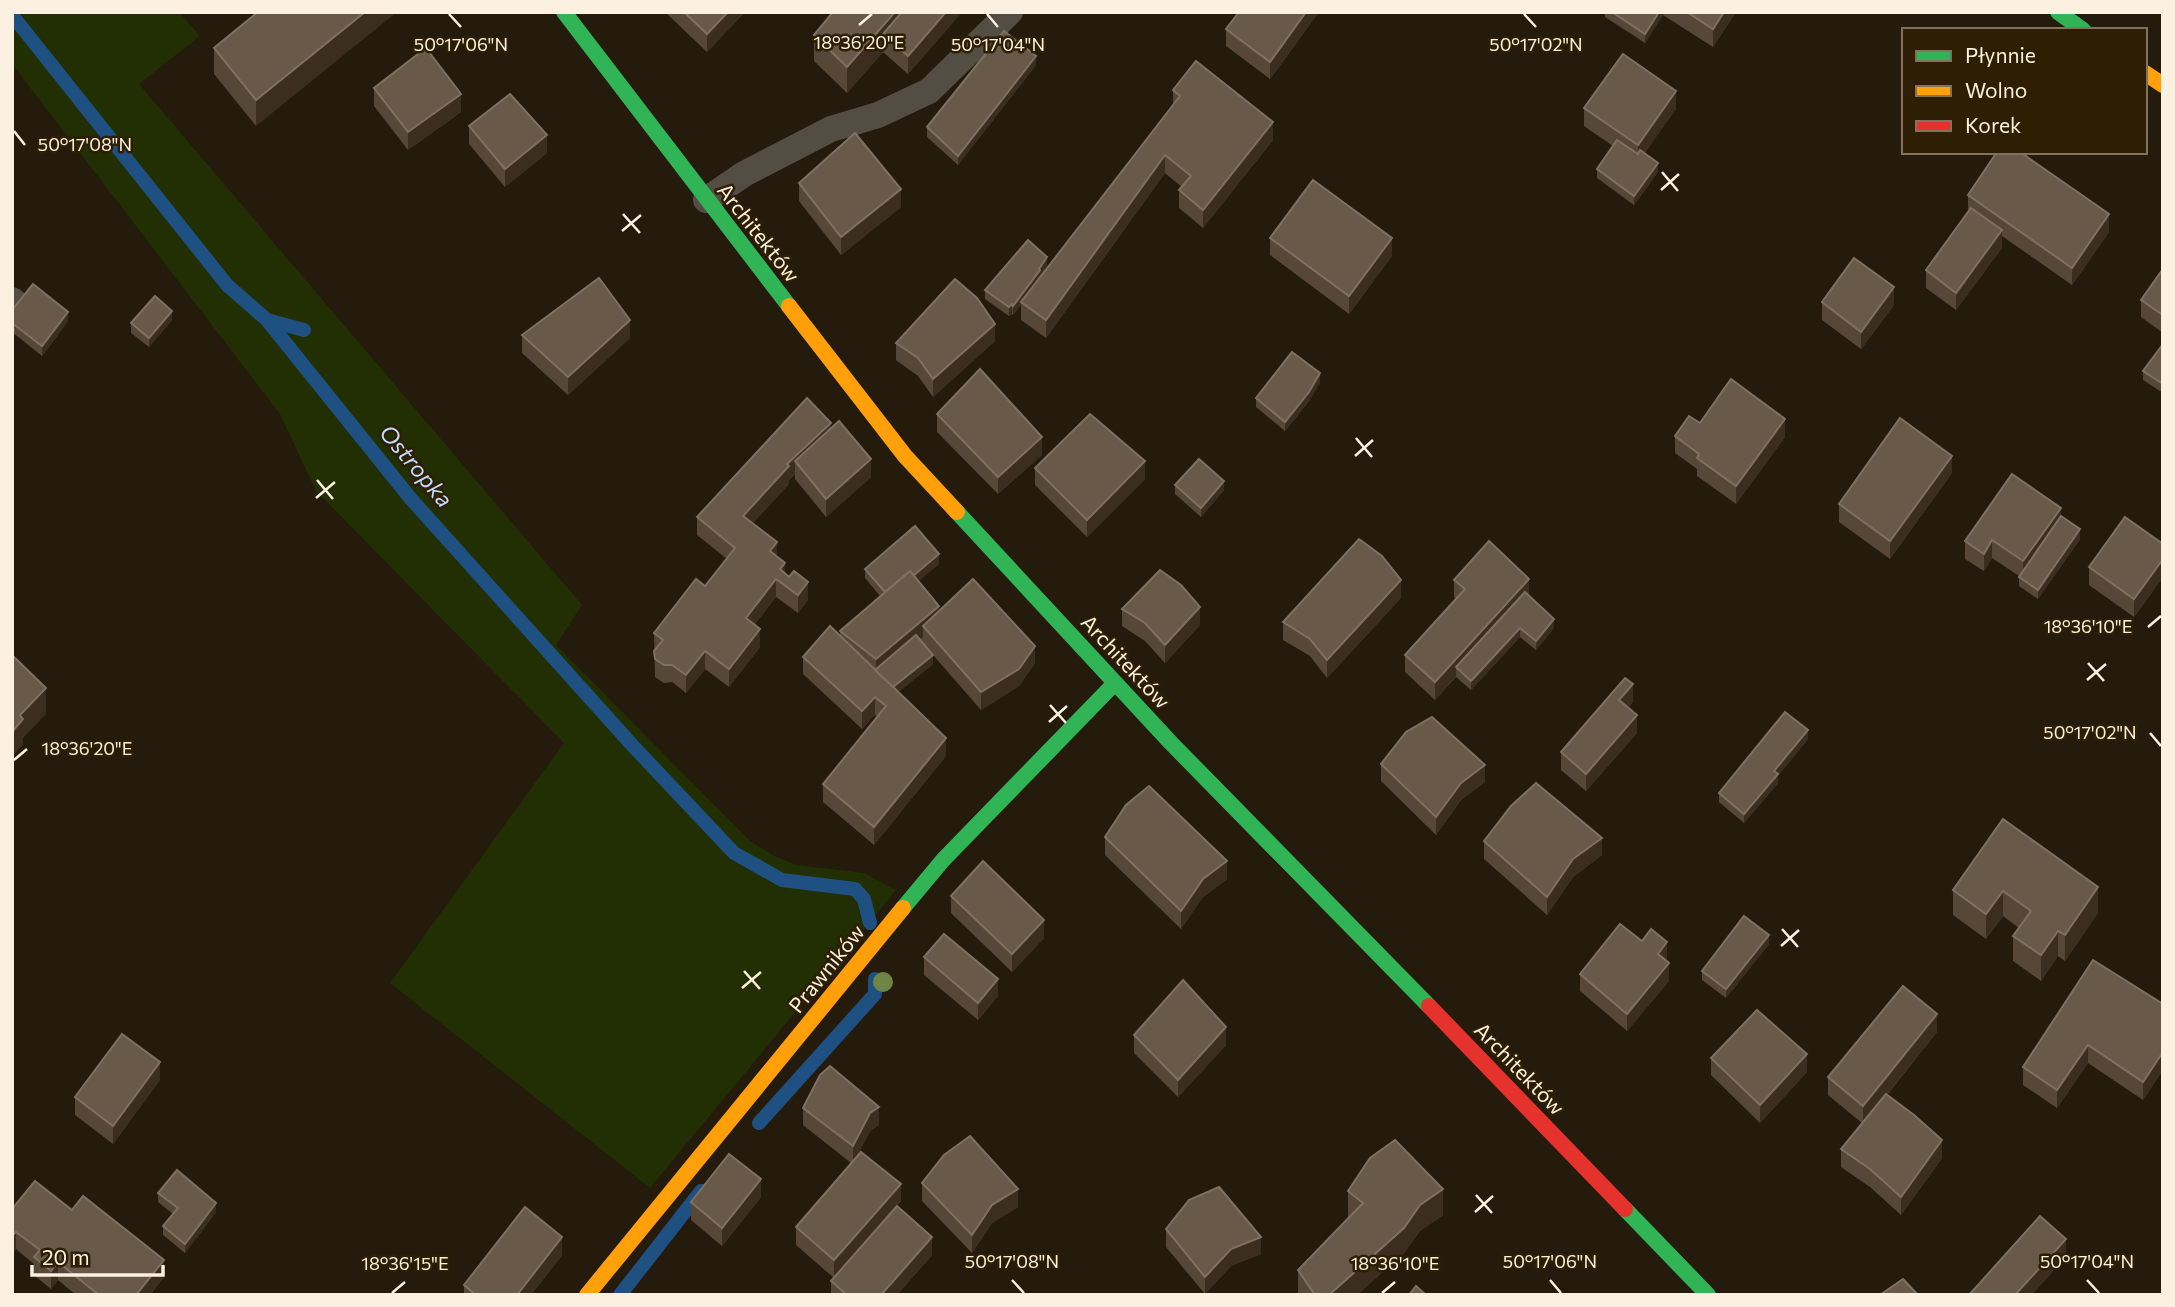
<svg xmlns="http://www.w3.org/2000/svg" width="2175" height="1307" viewBox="0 0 2175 1307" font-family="Commissioner,sans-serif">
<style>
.green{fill:#212f03}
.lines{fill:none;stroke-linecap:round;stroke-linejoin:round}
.stream{stroke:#1f5082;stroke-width:14}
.lane{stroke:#544d43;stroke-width:26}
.fast{stroke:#30b455;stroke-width:16}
.slow{stroke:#ff9f0a;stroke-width:16}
.jam{stroke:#e5322d;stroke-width:16}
.tree{fill:#6f8445}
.wall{fill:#564737}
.shaded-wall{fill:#3b2e1e}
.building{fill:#685949;stroke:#7f7161;stroke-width:2}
.ticks{fill:none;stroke:#fcf1e1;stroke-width:2.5}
.labels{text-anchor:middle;stroke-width:5;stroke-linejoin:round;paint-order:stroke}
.street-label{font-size:21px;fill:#fcf1e1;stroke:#2e1e03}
.water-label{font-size:23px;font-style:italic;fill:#c0ddfe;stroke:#2e1e03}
.ticks-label{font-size:18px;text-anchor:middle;fill:#fcf1e1;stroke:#2e1e03;stroke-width:5;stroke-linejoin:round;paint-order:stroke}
</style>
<rect width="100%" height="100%" fill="#241b0d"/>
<polygon class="green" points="12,12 179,12 200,36 139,84 582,605 556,645 749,840 774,856 797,865 864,873 896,890 650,1188 390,983 564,743 316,491 280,414 12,64"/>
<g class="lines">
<g class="stream">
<polyline points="12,15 227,285 267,320 411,499 633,746 734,853 782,880 855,889 864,899 870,923"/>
<polyline points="267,320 304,330"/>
<polyline points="759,1123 875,994 875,979"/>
<polyline points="620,1295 701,1191"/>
</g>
<g class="lane">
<polyline points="706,200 744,174 831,129 878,115 929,91 1010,12"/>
<polyline points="12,300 22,308"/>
</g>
<g class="fast">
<polyline points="564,12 789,306"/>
<polyline points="2058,12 2083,30"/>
<polyline points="957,512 1171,743 1429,1006"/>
<polyline points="903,908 943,860 1115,683"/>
<polyline points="1625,1209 1708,1295"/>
</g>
<g class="slow">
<polyline points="2145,73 2163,85"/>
<polyline points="789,306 905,456 957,512"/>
<polyline points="587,1295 903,908"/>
</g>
<polyline class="jam" points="1429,1006 1625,1209"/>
</g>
<circle class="tree" cx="883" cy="982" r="10"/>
<g class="wall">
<polygon points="258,12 256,126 214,74 214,48"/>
<polygon points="665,12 745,12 707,52"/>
<polygon points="833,12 962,12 908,74 883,52 847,93 814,61 814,35"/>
<polygon points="1239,12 1319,12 1270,79 1226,46 1226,29"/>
<polygon points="1605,12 1736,12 1713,47 1663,15 1645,43 1605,17"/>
<polygon points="1036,65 958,165 927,137 927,127"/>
<polygon points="374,88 461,112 408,150 374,106"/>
<polygon points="1173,90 1273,140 1203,228 1179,208 1179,190 1182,187 1165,173 1046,338 1021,320 1021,305 1013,315 1012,314 1009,316 985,299 985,290 1047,267 1040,278 1173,105"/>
<polygon points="1584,108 1676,109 1644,153 1658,172 1634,205 1597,178 1597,169 1613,146 1584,126"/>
<polygon points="469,126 547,153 505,187 469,144"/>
<polygon points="799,183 901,207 841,255 799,201"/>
<polygon points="1968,195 2109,232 2072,285 2002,236 2002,248 1956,310 1926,288 1926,270 1968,213"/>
<polygon points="1270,238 1392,256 1349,314 1270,255"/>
<polygon points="2163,269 2163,333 2141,317 2141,300"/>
<polygon points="1822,302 1894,305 1861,349 1822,320"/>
<polygon points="12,310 68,321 42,356 12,332"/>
<polygon points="172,320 149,347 131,333 131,323"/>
<polygon points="522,335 630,338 568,395 522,353"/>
<polygon points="995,341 933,397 918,376 896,360 896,343"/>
<polygon points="2163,344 2163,393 2143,380 2143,371"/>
<polygon points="1320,383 1309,401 1285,431 1256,407 1256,398"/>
<polygon points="937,414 1042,455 998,494 937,432"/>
<polygon points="1700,423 1785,437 1736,504 1697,476 1697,469 1675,453 1675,436"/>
<polygon points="831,428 871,477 826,517 795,479 795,474 789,480 789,484 753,523 777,557 785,573 808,600 798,613 776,597 754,625 760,647 729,687 705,669 686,693 672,682 664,683 655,677 654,633 705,586 727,559 697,535 697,517"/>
<polygon points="1035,468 1145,479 1087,537 1035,485"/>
<polygon points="1952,473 1890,559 1839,522 1839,504"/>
<polygon points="1175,485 1224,490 1201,517 1175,494"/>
<polygon points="2061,516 2080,539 2038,599 2019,586 2019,576 1992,558 1984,571 1965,559 1965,541"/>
<polygon points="2163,544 2163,577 2134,617 2089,585 2089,567"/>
<polygon points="939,564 918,581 939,611 1035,663 1019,686 981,710 933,655 933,664 898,692 946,756 874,845 823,802 823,784 877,717 875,715 862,729 803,674 803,657 840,636 840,631 880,596 865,578 865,569"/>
<polygon points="1454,580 1529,596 1554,628 1536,650 1520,637 1471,690 1456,677 1435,700 1405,672 1405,655 1456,599 1454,597"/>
<polygon points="1401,598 1327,678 1310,656 1283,640 1283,622"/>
<polygon points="1122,609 1200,625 1165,663 1145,641 1122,626"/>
<polygon points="1633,702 1628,708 1637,733 1586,791 1561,770 1561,752"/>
<polygon points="1808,739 1778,776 1778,783 1744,823 1719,802 1719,793"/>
<polygon points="1381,764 1485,782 1461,800 1436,835 1381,781"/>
<polygon points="2003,819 2098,913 2065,961 2058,956 2041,981 2013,961 2013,936 2019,928 2003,916 1986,939 1953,915 1953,890"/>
<polygon points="1105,837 1227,879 1203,897 1181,929 1105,855"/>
<polygon points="1484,841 1602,855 1573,877 1547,915 1484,859"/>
<polygon points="951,896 1044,938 1012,972 951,913"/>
<polygon points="1642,941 1667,960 1666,961 1669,981 1627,1031 1580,991 1580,974"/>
<polygon points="1769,944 1726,998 1702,980 1702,971"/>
<polygon points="924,957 998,996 978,1020 924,975"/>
<polygon points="2163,1004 2163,1070 2143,1100 2088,1063 2057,1108 2023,1085 2023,1067"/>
<polygon points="1937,1032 1887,1095 1942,1158 1901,1215 1870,1187 1841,1167 1841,1149 1862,1123 1828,1095 1828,1077"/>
<polygon points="1134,1035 1226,1045 1178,1097 1134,1053"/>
<polygon points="1711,1058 1807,1072 1760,1123 1711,1075"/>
<polygon points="160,1080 113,1144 75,1115 75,1097"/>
<polygon points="803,1108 879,1125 870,1131 857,1156 901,1201 871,1236 932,1255 897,1295 831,1295 831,1281 834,1278 796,1245 796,1227 851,1163 803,1125"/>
<polygon points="922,1183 1018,1207 992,1223 972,1253 922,1201"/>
<polygon points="1348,1191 1443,1215 1420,1231 1404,1253 1357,1295 1298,1295 1298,1270 1349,1217 1348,1217"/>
<polygon points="158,1193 216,1212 185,1253 163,1235 163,1226 173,1214 158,1202"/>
<polygon points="761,1197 722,1246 691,1220 691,1202"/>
<polygon points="12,1209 72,1210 164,1277 150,1295 76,1295 58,1280 51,1289 34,1275 34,1264 16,1249 12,1254"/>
<polygon points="1166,1229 1261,1254 1231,1266 1205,1294 1166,1247"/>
<polygon points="562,1255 531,1295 464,1295 464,1285"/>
</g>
<g class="shaded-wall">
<polygon points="365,12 397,12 256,126 256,100"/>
<polygon points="728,12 745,12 707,52 707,34"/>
<polygon points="895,12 908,12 883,34 883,52 847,93 847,67"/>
<polygon points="946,12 962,12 908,74 908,56"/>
<polygon points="1306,12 1319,12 1270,79 1270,62"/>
<polygon points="1659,12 1663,12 1663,15 1645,43 1645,34"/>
<polygon points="1724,12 1736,12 1713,47 1713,29"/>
<polygon points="1036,56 1036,65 958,165 958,156"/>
<polygon points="1676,91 1676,109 1638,163 1638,145"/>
<polygon points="461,94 461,112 408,150 408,132"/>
<polygon points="1273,122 1273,140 1203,228 1203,210"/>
<polygon points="547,135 547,153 505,187 505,169"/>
<polygon points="1165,155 1165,173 1046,338 1046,320"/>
<polygon points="1658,163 1658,172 1634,205 1634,196"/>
<polygon points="901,189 901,207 841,255 841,237"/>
<polygon points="2109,214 2109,232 2072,285 2072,268"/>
<polygon points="2002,230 2002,248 1956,310 1956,293"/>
<polygon points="1392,238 1392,256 1349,314 1349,296"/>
<polygon points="1047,257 1047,267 1040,276 1040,279 1021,302 1021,305 1013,315 1013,306"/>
<polygon points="1894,287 1894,305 1861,349 1861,332"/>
<polygon points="1012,304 1012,314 1009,316 1009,307"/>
<polygon points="172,311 172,320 149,347 149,338"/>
<polygon points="68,312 68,321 42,356 42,346"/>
<polygon points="630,320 630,338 568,395 568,377"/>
<polygon points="995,324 995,341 933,397 933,379"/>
<polygon points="1320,373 1320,383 1309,401 1285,431 1285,422"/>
<polygon points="1785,419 1785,437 1736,504 1736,486"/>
<polygon points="831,423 831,441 795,461 795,474 789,480 789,484 743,534 743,516 787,464"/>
<polygon points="1042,437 1042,455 998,494 998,477"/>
<polygon points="1952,456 1952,473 1890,559 1890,541"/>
<polygon points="871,459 871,477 826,517 826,499"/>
<polygon points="1145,461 1145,479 1087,537 1087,520"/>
<polygon points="1224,481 1224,490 1201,517 1201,508"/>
<polygon points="2061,508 2061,525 2023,579 2023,561"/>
<polygon points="2080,529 2080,539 2038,599 2038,590"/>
<polygon points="1992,540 1992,558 1984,571 1984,554"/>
<polygon points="777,542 777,560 770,551"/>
<polygon points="939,554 939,564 889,606 889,597"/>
<polygon points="2163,559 2163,577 2134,617 2134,599"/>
<polygon points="785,563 785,581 780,569"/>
<polygon points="776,579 776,597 746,635 746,618"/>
<polygon points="1529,579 1529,596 1456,667 1456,676 1435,700 1435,682"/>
<polygon points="1401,580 1401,598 1327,678 1327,660"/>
<polygon points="808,582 808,600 798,613 798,595"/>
<polygon points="939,606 939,624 923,626 923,637 876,677 876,659"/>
<polygon points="1200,607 1200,625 1165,663 1165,645"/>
<polygon points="1554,619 1554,628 1536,650 1536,641"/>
<polygon points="1520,628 1520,637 1471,690 1471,681"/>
<polygon points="760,629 760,647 729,687 729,669"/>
<polygon points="1035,646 1035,663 1019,686 981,710 981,692"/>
<polygon points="705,651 705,669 686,693 686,675"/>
<polygon points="933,655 933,664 890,699 890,690"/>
<polygon points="1633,684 1633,702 1619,718 1619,700"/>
<polygon points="46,688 46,714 23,738 23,745 12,757 12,732 20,715"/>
<polygon points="875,697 875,715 862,729 862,711"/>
<polygon points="1637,715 1637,733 1586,791 1586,774"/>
<polygon points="1808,730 1808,739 1778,776 1778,783 1744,823 1744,814 1774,771"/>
<polygon points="946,738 946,756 874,845 874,827"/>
<polygon points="1485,765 1485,782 1461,800 1436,835 1436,817 1461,783"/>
<polygon points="1602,838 1602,855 1573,877 1547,915 1547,897 1573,859"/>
<polygon points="1227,861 1227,879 1203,897 1181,929 1181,911 1203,879"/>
<polygon points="2098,887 2098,913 2065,961 2065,935"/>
<polygon points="2003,891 2003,916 1986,939 1986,914"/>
<polygon points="1044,920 1044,938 1012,972 1012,954"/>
<polygon points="2058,931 2058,956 2041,981 2041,955"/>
<polygon points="1769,935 1769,944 1726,998 1726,989"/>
<polygon points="1667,942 1667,960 1658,972 1658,954"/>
<polygon points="1669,963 1669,981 1627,1031 1627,1014"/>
<polygon points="998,979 998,996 978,1020 978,1003"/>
<polygon points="1937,1014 1937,1032 1863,1124 1863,1106"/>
<polygon points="1226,1027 1226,1045 1178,1097 1178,1080"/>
<polygon points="2088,1045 2088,1063 2057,1108 2057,1090"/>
<polygon points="2163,1052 2163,1070 2143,1100 2143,1082"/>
<polygon points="1807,1054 1807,1072 1760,1123 1760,1105"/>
<polygon points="160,1062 160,1080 113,1144 113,1126"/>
<polygon points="879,1107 879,1125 870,1131 853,1164 853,1146 870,1113"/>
<polygon points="1942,1140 1942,1158 1901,1215 1901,1197"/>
<polygon points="761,1179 761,1197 722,1246 722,1228"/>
<polygon points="901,1184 901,1201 834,1278 834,1260"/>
<polygon points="1018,1189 1018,1207 992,1223 972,1253 972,1235 992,1205"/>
<polygon points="1443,1189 1443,1215 1420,1231 1404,1253 1357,1295 1329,1295 1420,1205"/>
<polygon points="216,1203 216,1212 185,1253 185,1244"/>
<polygon points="16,1232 16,1249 12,1254 12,1236"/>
<polygon points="562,1237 562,1255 531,1295 517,1295"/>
<polygon points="932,1237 932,1255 897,1295 881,1295"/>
<polygon points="1261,1237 1261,1254 1231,1266 1205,1294 1205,1277 1231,1249"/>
<polygon points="2066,1239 2066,1257 2032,1295 2015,1295"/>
<polygon points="164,1260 164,1277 150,1295 136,1295"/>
<polygon points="58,1262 58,1280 51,1289 51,1271"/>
</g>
<g class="building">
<polygon points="258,12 365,12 256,100 214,48"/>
<polygon points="684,12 728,12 707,34"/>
<polygon points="833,12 895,12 847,67 814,35"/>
<polygon points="902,12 946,12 908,56 883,34"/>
<polygon points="1239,12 1306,12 1270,62 1226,29"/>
<polygon points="1612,12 1659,12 1645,34"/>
<polygon points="1687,12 1724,12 1713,29"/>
<polygon points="1004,31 1036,56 958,156 927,127"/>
<polygon points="426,48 461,94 408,132 374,88"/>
<polygon points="1623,54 1676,91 1638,145 1584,108"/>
<polygon points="1196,61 1273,122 1203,210 1179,190 1191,176 1165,155 1046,320 1021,302 1180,96 1173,90"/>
<polygon points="510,94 547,135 505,169 469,126"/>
<polygon points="855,133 901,189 841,237 799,183"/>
<polygon points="1617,140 1638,154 1640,150 1658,163 1634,196 1597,169"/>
<polygon points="1997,152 2020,152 2109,214 2072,268 1968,195"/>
<polygon points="1313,180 1392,238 1349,296 1270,238"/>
<polygon points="1971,208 2002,230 1956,293 1926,270"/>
<polygon points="1028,240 1047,257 1039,269 1040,270 1013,306 1012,304 1009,307 985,290"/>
<polygon points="1854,258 1894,287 1861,332 1822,302"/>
<polygon points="2163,269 2163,315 2141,300"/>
<polygon points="599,278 630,320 568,377 522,335"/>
<polygon points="955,279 977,298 995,324 933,379 918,358 896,343"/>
<polygon points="33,284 68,312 42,346 12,323 12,310"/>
<polygon points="155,296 172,311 149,338 131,323"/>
<polygon points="2163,344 2163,384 2143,371"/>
<polygon points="1292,352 1320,373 1309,392 1285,422 1256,398"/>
<polygon points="980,369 1042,437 998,477 937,414"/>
<polygon points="1731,379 1785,419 1736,486 1697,458 1699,454 1675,436 1689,416 1700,423"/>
<polygon points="807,398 831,423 787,464 789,466 743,516 777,542 770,551 785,563 780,569 789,577 794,571 808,582 798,595 776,579 746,618 760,629 729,669 705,651 686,675 672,665 664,665 655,659 654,651 663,640 654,633 696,579 705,586 735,548 697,517"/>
<polygon points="1090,414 1145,461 1087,520 1035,468"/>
<polygon points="1900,418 1952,456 1890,541 1839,504"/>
<polygon points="839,421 871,459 826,499 795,461"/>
<polygon points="1199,459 1224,481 1201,508 1175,485"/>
<polygon points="2012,474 2061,508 2023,561 1992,540 1984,554 1965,541"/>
<polygon points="2061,516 2080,529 2038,590 2019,577"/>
<polygon points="2125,517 2163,544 2163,559 2134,599 2089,567"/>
<polygon points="915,526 939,554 913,576 910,571 885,592 865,569"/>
<polygon points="1359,539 1382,556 1401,580 1327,660 1310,639 1283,622"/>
<polygon points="1489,541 1529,579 1435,682 1405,655 1465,589 1454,580"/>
<polygon points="1160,570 1181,585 1200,607 1165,645 1145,623 1122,609"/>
<polygon points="910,571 939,606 876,659 840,631"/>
<polygon points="973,579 1035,646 1019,669 981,692 923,626"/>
<polygon points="1525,592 1554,619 1536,641 1520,628 1471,681 1456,667"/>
<polygon points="830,626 946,738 874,827 823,784 886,706 875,697 862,711 803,657"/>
<polygon points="916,635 933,655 893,687 875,670"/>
<polygon points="12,655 46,688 20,715 23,719 12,732"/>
<polygon points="1625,678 1633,684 1619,700 1637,715 1586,774 1561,752"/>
<polygon points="1785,712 1808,730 1774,771 1778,774 1744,814 1719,793"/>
<polygon points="1432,717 1485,765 1461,783 1436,817 1381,764 1406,732"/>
<polygon points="1536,783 1602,838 1573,859 1547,897 1484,841 1511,806"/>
<polygon points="1149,786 1227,861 1203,879 1181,911 1105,837 1126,805"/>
<polygon points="2003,819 2098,887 2065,935 2058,931 2041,955 2013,936 2031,911 2003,891 1986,914 1953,890"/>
<polygon points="983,861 1044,920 1012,954 951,896"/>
<polygon points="1744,916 1769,935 1726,989 1702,971"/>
<polygon points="1620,924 1642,941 1651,929 1667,942 1658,954 1669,963 1627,1014 1580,974"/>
<polygon points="944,934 998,979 978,1003 924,957"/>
<polygon points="2093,960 2163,1004 2163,1052 2143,1082 2088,1045 2057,1090 2023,1067"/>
<polygon points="1183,980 1226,1027 1178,1080 1134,1035"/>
<polygon points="1903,986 1937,1014 1863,1106 1828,1077"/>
<polygon points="1757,1010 1807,1054 1760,1105 1711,1058"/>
<polygon points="122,1034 160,1062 113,1126 75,1097"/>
<polygon points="830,1066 879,1107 870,1113 853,1146 803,1108 820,1075"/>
<polygon points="1886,1094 1914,1115 1942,1140 1901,1197 1870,1169 1841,1149"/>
<polygon points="970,1136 1018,1189 992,1205 972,1235 922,1183 944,1155"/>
<polygon points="1395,1140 1443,1189 1420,1205 1404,1228 1329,1295 1315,1295 1298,1270 1363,1203 1348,1191 1370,1158"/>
<polygon points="861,1152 901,1184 834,1260 796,1227"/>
<polygon points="729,1154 761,1179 722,1228 691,1202"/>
<polygon points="177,1170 216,1203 185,1244 163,1226 178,1208 158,1193"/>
<polygon points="35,1181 72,1210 83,1196 164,1260 136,1295 99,1295 58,1262 51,1271 34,1257 40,1250 16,1232 12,1236 12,1209"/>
<polygon points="1219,1187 1261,1237 1231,1249 1205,1277 1166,1229 1189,1200"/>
<polygon points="897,1206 932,1237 881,1295 847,1295 831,1281"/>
<polygon points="525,1207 562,1237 517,1295 476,1295 464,1285"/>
<polygon points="2040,1216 2066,1239 2015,1295 1969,1295"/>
<polygon points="1903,1279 1918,1295 1880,1295"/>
<polygon points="1416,1286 1426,1295 1409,1295"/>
</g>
<path class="ticks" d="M 449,14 L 461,27M 987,14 L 998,27M 1524,14 L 1536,27M 859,25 L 872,14M 14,131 L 25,145M 1662,172 L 1678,191M 1661,190 L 1679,174M 623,214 L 640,233M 622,231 L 641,215M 1356,438 L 1372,457M 1355,456 L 1373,440M 317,480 L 333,499M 316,498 L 335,482M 2148,627 L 2161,616M 2088,663 L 2104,681M 2087,680 L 2106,664M 1050,705 L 1066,723M 1049,722 L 1067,706M 2150,733 L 2161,746M 14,760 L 27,749M 1782,929 L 1798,947M 1781,946 L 1799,930M 744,971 L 760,989M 742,988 L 761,972M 1476,1195 L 1492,1213M 1475,1212 L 1493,1196M 1012,1280 L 1024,1293M 1550,1280 L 1561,1293M 2087,1280 L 2099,1293M 392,1293 L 405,1282M 1382,1293 L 1395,1282"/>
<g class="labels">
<g class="street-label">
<text transform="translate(758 233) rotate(52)" y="7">Architektów</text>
<text transform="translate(1125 662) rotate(47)" y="7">Architektów</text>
<text transform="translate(827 969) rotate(-51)" y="7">Prawników</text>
<text transform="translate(1519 1069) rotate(46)" y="7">Architektów</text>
</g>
<g class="water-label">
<text transform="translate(416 466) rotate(50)" y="8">Ostropka</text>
</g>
</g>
<g class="ticks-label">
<text x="859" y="49">18°36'20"E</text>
<text x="461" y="51">50°17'06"N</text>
<text x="998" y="51">50°17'04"N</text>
<text x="1536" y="51">50°17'02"N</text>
<text x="85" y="151">50°17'08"N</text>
<text x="2088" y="633">18°36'10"E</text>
<text x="2090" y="739">50°17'02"N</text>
<text x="87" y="755">18°36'20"E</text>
<text x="1012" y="1268">50°17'08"N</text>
<text x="1550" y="1268">50°17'06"N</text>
<text x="2087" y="1268">50°17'04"N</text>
<text x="405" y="1270">18°36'15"E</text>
<text x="1395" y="1270">18°36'10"E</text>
</g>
<rect width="2175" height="1307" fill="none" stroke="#fcf1e1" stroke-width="28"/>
<rect x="1902" y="28" width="245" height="126" fill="#2e1e03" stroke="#80725c" stroke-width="2"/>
<rect x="1916" y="51" width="35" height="10" fill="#30b455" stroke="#80725c" stroke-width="2"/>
<text x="1965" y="63" font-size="21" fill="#fcf1e1">Płynnie</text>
<rect x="1916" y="86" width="35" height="10" fill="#ff9f0a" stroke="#80725c" stroke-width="2"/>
<text x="1965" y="98" font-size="21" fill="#fcf1e1">Wolno</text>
<rect x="1916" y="121" width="35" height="10" fill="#e5322d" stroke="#80725c" stroke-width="2"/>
<text x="1965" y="133" font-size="21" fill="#fcf1e1">Korek</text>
<path d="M32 1265v10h131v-10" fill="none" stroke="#fcf1e1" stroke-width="3.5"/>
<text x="42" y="1265" font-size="21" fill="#fcf1e1" stroke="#2e1e03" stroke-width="5" paint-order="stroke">20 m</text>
</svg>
